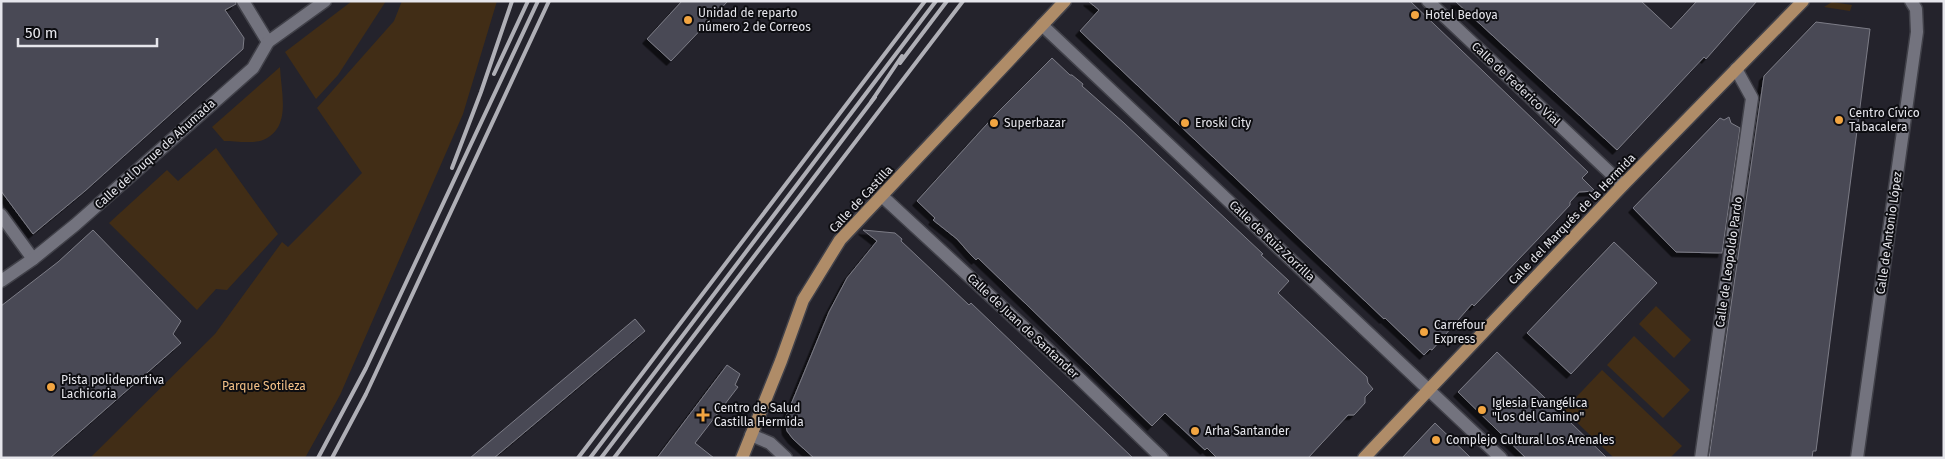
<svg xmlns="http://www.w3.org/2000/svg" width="1945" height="459" viewBox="0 0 1945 459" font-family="'Fira Sans',sans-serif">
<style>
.green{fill:#412d16}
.building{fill:#4a4a54;stroke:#7c7c87;filter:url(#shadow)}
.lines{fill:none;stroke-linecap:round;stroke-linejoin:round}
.minor-casing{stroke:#414149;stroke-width:15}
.primary-casing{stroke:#414149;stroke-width:15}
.minor{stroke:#73737e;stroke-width:12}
.primary{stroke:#af8c68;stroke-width:12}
.rail{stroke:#afafb6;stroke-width:4}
.poi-dot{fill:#f2a541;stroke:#0d0d11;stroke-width:2}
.labels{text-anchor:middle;stroke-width:4;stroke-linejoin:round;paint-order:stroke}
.poi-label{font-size:12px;fill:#e6e6ec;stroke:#0d0d11;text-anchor:start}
.street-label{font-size:12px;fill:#e6e6ec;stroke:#0d0d11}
.park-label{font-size:12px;fill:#f4c187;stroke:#0d0d11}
</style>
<defs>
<filter id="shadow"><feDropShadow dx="-4.5" dy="4.5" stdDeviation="0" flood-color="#0009"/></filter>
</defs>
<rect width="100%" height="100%" fill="#24232c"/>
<g class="green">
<polygon points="352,1 386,1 338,75 316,99 285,52"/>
<polygon points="402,1 497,1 463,114 340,395 305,458 90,458 215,334 282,242 288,247 362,173 317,108 394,21"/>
<polygon points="1832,2 1852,5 1850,11 1824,7"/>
<path d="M 280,67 C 281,93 292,128 263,140 C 253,144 234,141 224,141 L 212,127 Z"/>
<polygon points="216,148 278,234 227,290 216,289 197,310 109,223 167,170 178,181"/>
<polygon points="1656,306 1691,340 1674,358 1639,324"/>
<polygon points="1634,336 1690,390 1663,418 1607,365"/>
<polygon points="1602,370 1682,446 1670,458 1614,458 1564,410"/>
</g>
<g class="building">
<polygon points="1,1 235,1 236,4 225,10 244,38 243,49 85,191 33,234 1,191"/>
<polygon points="682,1 728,1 671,61 647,39"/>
<polygon points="1088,1 1410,1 1588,172 1582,178 1595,191 1579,192 1570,202 1570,205 1539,238 1474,306 1472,304 1432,350 1430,349 1424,355 1385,318 1384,319 1080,31 1099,10"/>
<polygon points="1455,1 1641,1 1671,29 1697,1 1757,1 1706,59 1704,57 1617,150"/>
<polygon points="1816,22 1870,29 1816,451 1813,451 1812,458 1709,458 1764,76"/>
<polygon points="1052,58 1070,75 1072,75 1083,84 1082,86 1124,123 1263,254 1261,255 1289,281 1278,293 1367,377 1368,383 1373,389 1365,397 1365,403 1354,415 1348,415 1308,458 1217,458 1207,448 1205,450 1165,413 1152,426 1025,303 978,258 976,260 971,255 957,239 933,220 935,218 917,201 997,113"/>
<polygon points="1729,117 1731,123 1740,128 1722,253 1676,252 1633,208 1720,118 1724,120"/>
<polygon points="93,230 181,321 173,334 181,343 50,458 1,458 1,306 58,262"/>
<polygon points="863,230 895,233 902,239 901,241 969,305 971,303 1133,458 814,458 793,439 787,431 785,419 829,312 847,278 877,241"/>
<polygon points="1614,242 1657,283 1571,374 1527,333"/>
<polygon points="635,319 645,331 494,458 470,458"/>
<polygon points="1497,352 1567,419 1607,458 1526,458 1458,392"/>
<polygon points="727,365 740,374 735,385 738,387 695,443 714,458 657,458"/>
<polygon points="1435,423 1471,458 1402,458"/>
</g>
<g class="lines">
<defs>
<g id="minor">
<polyline points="243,1 268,42"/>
<polyline points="1428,1 1623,185"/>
<polyline points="1042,25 1501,458"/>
<polyline points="882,196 1079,378 1162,458"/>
<polyline points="1,215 33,259"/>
<polyline points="1,281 33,259 75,225 253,68 268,42 325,1"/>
<polyline points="751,435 770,443 786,458"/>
<polyline points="1701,458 1752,98 1736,69"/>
<polyline points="1857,458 1917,32 1916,9 1911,1"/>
</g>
<g id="primary">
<polyline points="742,458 781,361 803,300 840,240 1065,1"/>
<polyline points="1364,458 1623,185 1803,1"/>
</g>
</defs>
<use href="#minor" class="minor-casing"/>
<use href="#primary" class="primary-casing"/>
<use href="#minor" class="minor"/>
<use href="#primary" class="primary"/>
<g class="rail">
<polyline points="900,63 947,1"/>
<polyline points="494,74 528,1"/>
<polyline points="871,102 902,56"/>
<polyline points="452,168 481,92 512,1"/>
<polyline points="318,458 366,368 538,1"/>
<polyline points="332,458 366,394 549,1"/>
<polyline points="578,458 925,1"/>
<polyline points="590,458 936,1"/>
<polyline points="601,458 875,97"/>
<polyline points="614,458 963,1"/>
</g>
</g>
<g class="poi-dot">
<circle cx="1415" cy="15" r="5"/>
<circle cx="688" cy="20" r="5"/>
<circle cx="1839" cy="120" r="5"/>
<circle cx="994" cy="123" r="5"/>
<circle cx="1185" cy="123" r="5"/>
<circle cx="1424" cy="332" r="5"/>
<circle cx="51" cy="387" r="5"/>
<circle cx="1482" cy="410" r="5"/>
<path d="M700.5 407.5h5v5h5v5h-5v5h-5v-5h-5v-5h5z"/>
<circle cx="1195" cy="431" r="5"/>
<circle cx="1436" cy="440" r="5"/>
</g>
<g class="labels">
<g class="poi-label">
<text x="698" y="17">Unidad de reparto<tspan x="698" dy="14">número 2 de Correos</tspan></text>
<text x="1425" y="19">Hotel Bedoya</text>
<text x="1849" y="117">Centro Cívico<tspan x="1849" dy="14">Tabacalera</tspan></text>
<text x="1004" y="127">Superbazar</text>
<text x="1195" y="127">Eroski City</text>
<text x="1434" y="329">Carrefour<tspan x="1434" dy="14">Express</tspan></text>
<text x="61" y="384">Pista polideportiva<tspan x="61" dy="14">Lachicoria</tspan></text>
<text x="1492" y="407">Iglesia Evangélica<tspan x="1492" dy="14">"Los del Camino"</tspan></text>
<text x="714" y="412">Centro de Salud<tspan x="714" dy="14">Castilla Hermida</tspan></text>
<text x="1205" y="435">Arha Santander</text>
<text x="1446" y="444">Complejo Cultural Los Arenales</text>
</g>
<g class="street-label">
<text transform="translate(1516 84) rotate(43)" y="4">Calle de Federico Vial</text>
<text transform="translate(155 154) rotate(-42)" y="4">Calle del Duque de Ahumada</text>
<text transform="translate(861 199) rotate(-47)" y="4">Calle de Castilla</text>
<text transform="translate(1572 219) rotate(-46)" y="4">Calle del Marqués de la Hermida</text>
<text transform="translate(1889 233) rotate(-82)" y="4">Calle de Antonio López</text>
<text transform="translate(1272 241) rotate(43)" y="4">Calle de Ruiz Zorrilla</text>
<text transform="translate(1729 262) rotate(-82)" y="4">Calle de Leopoldo Pardo</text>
<text transform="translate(1023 326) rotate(43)" y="4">Calle de Juan de Santander</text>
</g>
<g class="park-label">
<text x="264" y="390">Parque Sotileza</text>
</g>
</g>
<rect width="1945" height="459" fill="none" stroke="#e6e6ec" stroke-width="5"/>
<path d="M18 38v8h139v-8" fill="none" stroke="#e6e6ec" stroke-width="2.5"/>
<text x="25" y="38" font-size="15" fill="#e6e6ec" stroke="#0d0d11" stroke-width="4" paint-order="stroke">50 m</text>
</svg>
